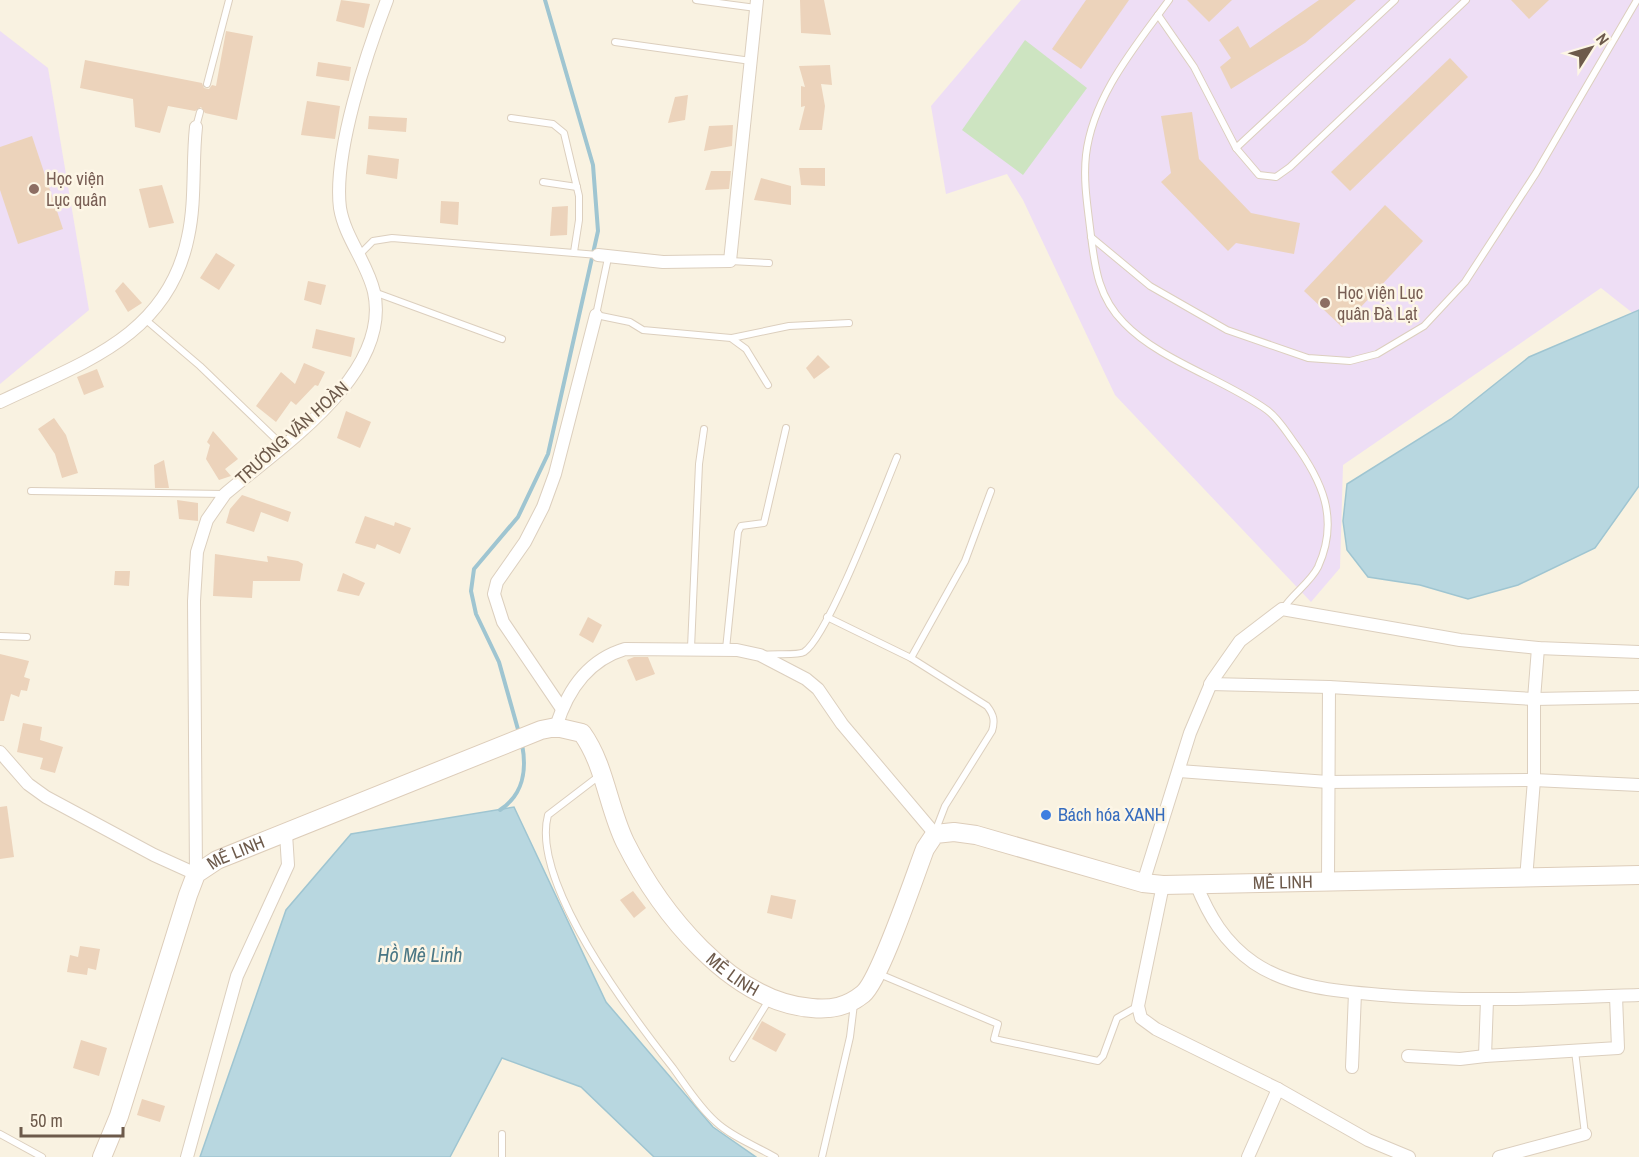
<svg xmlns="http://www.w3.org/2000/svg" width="1639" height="1157" viewBox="0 0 1639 1157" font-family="'Archivo Narrow',sans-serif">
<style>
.education{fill:#eedef5}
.green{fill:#cde4c1}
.water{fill:#b8d7e0;stroke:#9fc5d1;stroke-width:1.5}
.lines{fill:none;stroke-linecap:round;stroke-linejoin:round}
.stream{stroke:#9fc5d1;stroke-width:4}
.building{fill:#ecd3bb}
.lane-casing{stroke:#dccfbe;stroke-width:8}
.street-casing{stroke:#dccfbe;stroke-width:14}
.secondary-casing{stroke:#ddcdba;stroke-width:20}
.lane{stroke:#fff;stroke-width:6}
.street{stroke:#fff;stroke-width:12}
.secondary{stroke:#fff;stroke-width:18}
.education-dot{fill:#8d6e63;stroke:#fdf6e6;stroke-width:2}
.shop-dot{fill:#3f7fe0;stroke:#fdf6e6;stroke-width:2}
.labels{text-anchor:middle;stroke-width:5;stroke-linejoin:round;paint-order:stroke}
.education-label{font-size:18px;fill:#785e54;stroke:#fdf6e6;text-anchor:start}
.street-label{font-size:18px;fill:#6d5a4b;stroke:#fdf6e6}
.shop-label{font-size:18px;fill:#366cbe;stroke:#fdf6e6;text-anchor:start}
.water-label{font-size:20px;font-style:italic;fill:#4b7785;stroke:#fdf6e6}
</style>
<rect width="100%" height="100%" fill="#f9f2e1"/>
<g class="education">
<polygon points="1021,0 1639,0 1639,318 1601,288 1343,465 1340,568 1311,602 1115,395 1023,200 1007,174 946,194 931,106"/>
<polygon points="0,31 48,68 89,310 0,384"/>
</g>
<polygon class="green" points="1025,40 1087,88 1023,175 962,130"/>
<g class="water">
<polygon points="1639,310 1639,486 1595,548 1518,585 1468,599 1420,585 1368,577 1347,550 1343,521 1347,484 1451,419 1529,357"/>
<polygon points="514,807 606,1002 713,1127 756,1157 654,1157 581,1087 502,1058 450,1157 200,1157 286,910 351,834"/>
</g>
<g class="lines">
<g class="stream">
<polyline points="519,733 499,662 476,614 471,591 474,569 518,517 548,454 598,231 593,165 545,0"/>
<path d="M 500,810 C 524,794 527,770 522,744"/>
</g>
</g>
<g class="building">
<polygon points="341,0 370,4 364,28 336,21"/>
<polygon points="800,0 824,0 831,35 801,33"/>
<polygon points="1086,0 1129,0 1081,69 1052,49"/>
<polygon points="1187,0 1232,0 1209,22"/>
<polygon points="1319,0 1356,0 1305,43 1231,89 1220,67 1231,58 1219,40 1238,26 1250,48"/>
<polygon points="1511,0 1549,0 1529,19"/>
<polygon points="226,31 253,36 237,120 205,113 201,107 195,111 168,106 160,133 135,127 133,99 80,88 85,60 202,83 204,88 209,89 212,85 216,86"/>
<polygon points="1450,58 1468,77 1350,191 1331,172"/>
<polygon points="318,62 351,67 349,81 316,76"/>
<polygon points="830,65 832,85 821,84 825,106 822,130 799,130 805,106 801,107 801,86 805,87 799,66"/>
<polygon points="688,95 685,120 668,123 675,97"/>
<polygon points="307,101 340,106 335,139 301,135"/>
<polygon points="1192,112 1199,159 1251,213 1300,223 1294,254 1236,243 1228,251 1161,182 1171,173 1161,116"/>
<polygon points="369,116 407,118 406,132 368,129"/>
<polygon points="733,125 732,146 704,151 709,126"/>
<polygon points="32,136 63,229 18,244 0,190 0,147"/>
<polygon points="368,155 399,159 397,179 366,174"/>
<polygon points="799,168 825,168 825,186 801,185"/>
<polygon points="711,171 731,171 729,189 705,190"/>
<polygon points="761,178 791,186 791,205 754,200"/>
<polygon points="162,185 174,223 149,228 139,189"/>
<polygon points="441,201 459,202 458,225 440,223"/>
<polygon points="1385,205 1423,241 1342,327 1304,291"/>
<polygon points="568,206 567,235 550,236 552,207"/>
<polygon points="216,253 235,265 219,290 200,278"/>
<polygon points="308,281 326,285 321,305 304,300"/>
<polygon points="123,282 142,303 128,312 115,291"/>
<polygon points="316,329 355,338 351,357 312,348"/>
<polygon points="818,355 830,367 814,379 806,368"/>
<polygon points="304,363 325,372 318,386 315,385 296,405 291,401 276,422 256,406 281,372 295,384"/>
<polygon points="97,369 104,387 84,395 77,377"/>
<polygon points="346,411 371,422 360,448 337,438"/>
<polygon points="54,418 66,435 78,473 62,478 55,454 38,429"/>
<polygon points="213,431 238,459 225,469 231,476 219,480 206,459 210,445 207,442"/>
<polygon points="164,460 169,488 155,488 154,465"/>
<polygon points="242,495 291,512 288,522 261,512 254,532 226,523 230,509"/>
<polygon points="177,500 198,503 198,521 179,519"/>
<polygon points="365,516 394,526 395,522 411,528 400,554 377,544 375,549 355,543"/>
<polygon points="215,554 268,562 267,556 298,561 303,564 300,581 253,581 252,598 213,596"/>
<polygon points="115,571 130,571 129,586 114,585"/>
<polygon points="343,573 365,583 359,596 337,591"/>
<polygon points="588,617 602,625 593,643 579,635"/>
<polygon points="0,654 29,661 24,677 30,679 27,691 21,690 19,697 11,694 4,721 0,721"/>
<polygon points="634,657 648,657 655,674 636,681 627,660"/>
<polygon points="23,723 42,727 40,740 63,747 55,773 40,769 43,758 17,752"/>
<polygon points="7,806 14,857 0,859 0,807"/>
<polygon points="633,891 646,908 634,918 620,900"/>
<polygon points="771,895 796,900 792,919 767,913"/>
<polygon points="80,946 100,949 96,970 88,968 87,975 67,972 70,955 78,957"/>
<polygon points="762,1021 786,1034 776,1052 752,1039"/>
<polygon points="81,1040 107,1048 99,1076 73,1068"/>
<polygon points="142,1099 165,1106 160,1122 137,1115"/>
</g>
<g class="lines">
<defs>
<g id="lane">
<polyline points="696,0 756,8"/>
<path d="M 1169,0 C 1135,47 1093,96 1086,155 C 1083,182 1088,209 1091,236 C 1095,269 1099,298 1124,323 C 1159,360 1224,379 1267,410 C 1278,418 1285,430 1293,441 C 1322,480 1340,519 1318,567 C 1310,583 1292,594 1283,609"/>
<polyline points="1395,0 1236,148 1259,175 1276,177 1290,167 1466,0"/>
<polyline points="1158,15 1194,67 1236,148"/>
<polyline points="615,42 751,61"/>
<polyline points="207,84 229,0"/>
<polyline points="511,118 553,124 564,133 579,196 579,220 574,252"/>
<polyline points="196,127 200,112"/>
<polyline points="543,182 577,187"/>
<polyline points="1091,237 1150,286 1227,330 1308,358 1350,361 1377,354 1424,326 1465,282 1536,173 1637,0"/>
<polyline points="359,255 373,241 392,238 598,255"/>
<polyline points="608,258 596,315 630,322 643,330 731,338 746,349 768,385"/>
<polyline points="730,261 769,263"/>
<polyline points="374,292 502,339"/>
<polyline points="146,320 200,366 282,445"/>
<polyline points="732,338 789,326 849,323"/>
<polyline points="31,491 224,494"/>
<path d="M 827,617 L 911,658 L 987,706 C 994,715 995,721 992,731 L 945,806 L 935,832"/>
<polyline points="0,636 27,637"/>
<polyline points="691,648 699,464 704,429"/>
<polyline points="726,649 738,532 741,526 764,523 786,428"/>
<path d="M 763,655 C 774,653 797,656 804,652 C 828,637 883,491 897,457"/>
<polyline points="911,658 965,561 991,491"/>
<path d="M 599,776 L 548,815 C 530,882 632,1016 673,1068 C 686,1086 699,1107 716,1122 C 732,1137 756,1146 775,1157"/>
<polyline points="877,973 998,1024 994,1039 1098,1061 1103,1056 1117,1018 1138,1006"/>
<polyline points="1575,1051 1585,1134"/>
<polyline points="733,1058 769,1000"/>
<polyline points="0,1134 42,1157"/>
<polyline points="502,1134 502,1157"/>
<polyline points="822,1157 850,1037 854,1004"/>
</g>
<g id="street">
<polyline points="598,255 663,262 730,261 757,0"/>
<path d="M 0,402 C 81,363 168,337 188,237 C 196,201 192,163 196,127"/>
<polyline points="1210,684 1329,687 1534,699 1639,697"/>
<polyline points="562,709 503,622 494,594 497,582 525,542 543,507 555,474 596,315"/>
<path d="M 556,727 C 567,691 588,660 625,649 L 737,650 L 760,655 L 806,679 L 818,689 L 842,724 L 935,834"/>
<path d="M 0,752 L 28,784 L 46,797 L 154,855 L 196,874 L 194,601 L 197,552 L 207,520 L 225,494 C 280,447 392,375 374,292 C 367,262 345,238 340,208 C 333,153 367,52 387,0"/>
<polyline points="1179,771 1328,782 1534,780 1639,785"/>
<polyline points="1526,879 1534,780 1534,699 1538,648"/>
<polyline points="1328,880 1329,687"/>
<polyline points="1143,883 1190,733 1212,681 1240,641 1282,609 1460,640 1538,648 1639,652"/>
<path d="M 1196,884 C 1209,916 1224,942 1254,963 C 1294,990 1347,992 1394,996 C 1476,1002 1557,998 1639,995"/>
<polyline points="1163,885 1138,1006 1141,1018 1156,1029 1278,1089 1368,1140 1409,1157"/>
<polyline points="1487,1000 1485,1056 1618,1048 1616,996"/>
<polyline points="1408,1056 1460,1059 1485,1056"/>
<polyline points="1352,1067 1355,993"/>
<polyline points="187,1157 237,976 288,865 286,834"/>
<polyline points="1248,1157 1278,1089"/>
<polyline points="1499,1157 1585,1134"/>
</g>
<g id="secondary">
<path id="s1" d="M 102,1157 L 119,1116 L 188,895 L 196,874 L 217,860 L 541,730 L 556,727 L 582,733 C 605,765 608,807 625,842 C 659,910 730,1002 812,1008 C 831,1010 847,1007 863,994 C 880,980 915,875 925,849 L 935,834 L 954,832 L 976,835 L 1143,883 L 1163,885 L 1639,875"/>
</g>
</defs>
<use href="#lane" class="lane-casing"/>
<use href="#street" class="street-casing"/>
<use href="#secondary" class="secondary-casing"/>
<use href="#lane" class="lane"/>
<use href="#street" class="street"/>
<use href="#secondary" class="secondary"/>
</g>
<g class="education-dot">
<circle cx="34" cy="189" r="6"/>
<circle cx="1325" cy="303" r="6"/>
</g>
<circle class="shop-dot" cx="1046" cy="815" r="6"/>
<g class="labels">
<g class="education-label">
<text x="46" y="185">Học viện<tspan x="46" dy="21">Lục quân</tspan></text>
<text x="1337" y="299">Học viện Lục<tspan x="1337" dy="21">quân Đà Lạt</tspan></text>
</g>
<g class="street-label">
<text transform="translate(292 433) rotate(-42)" y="6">TRƯƠNG VĂN HOÀN</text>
<text dy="6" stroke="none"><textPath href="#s1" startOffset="344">MÊ LINH</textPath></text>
<text dy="6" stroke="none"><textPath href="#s1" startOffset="1678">MÊ LINH</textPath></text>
<text dy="6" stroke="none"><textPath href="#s1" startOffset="1005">MÊ LINH</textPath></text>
</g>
<g class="shop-label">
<text x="1058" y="821">Bách hóa XANH</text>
</g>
<g class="water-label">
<text x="420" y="962">Hồ Mê Linh</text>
</g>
</g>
<g transform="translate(1591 48) rotate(53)" stroke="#fdf6e6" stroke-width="4.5" paint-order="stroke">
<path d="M0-4.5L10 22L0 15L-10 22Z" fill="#6d5a4b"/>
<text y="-9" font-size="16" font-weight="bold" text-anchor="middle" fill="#6d5a4b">N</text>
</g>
<path d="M21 1127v9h102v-9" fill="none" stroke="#6d5a4b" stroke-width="3"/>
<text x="30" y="1127" font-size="18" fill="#6d5a4b" stroke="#fdf6e6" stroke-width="4.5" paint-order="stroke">50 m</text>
</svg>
